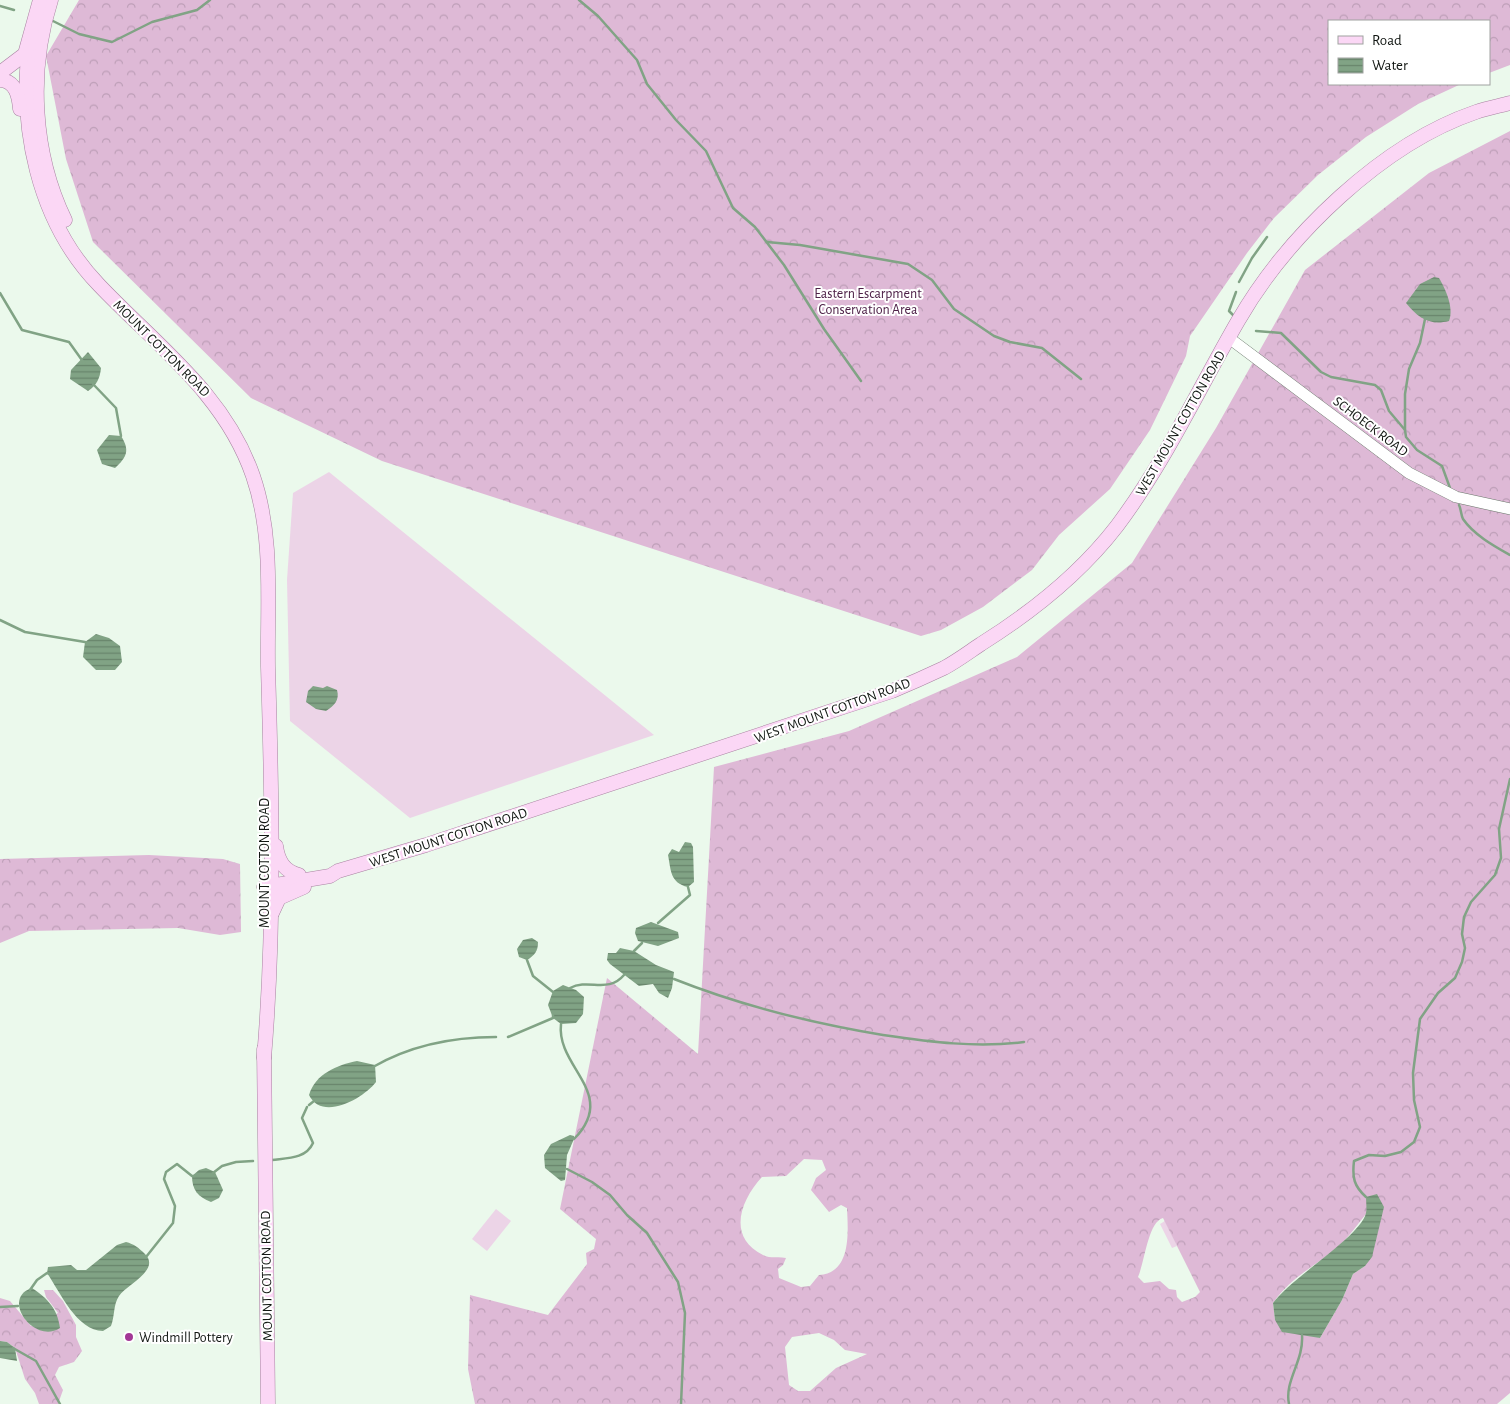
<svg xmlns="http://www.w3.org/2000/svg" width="1510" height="1404" viewBox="0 0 1510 1404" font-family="'Alegreya Sans',sans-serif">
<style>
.grass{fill:url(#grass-tufts)}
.forest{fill:url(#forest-crowns);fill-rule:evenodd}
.garden{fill:#ecd4e7}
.water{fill:url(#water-rules)}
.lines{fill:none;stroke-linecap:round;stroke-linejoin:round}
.stream{stroke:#81a385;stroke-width:2.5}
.minor-casing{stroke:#69756a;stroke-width:12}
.major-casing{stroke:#a882a1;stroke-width:15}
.minor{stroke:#fff;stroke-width:11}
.major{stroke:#fbd7f5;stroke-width:14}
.poi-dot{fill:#a33796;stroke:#fff;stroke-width:2}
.labels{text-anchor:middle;stroke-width:4;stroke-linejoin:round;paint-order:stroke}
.park-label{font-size:14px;fill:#4d2047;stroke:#fff}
.street-label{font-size:14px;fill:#111612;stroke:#fff}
.poi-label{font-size:14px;fill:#111612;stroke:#fff;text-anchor:start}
</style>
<defs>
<pattern id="grass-tufts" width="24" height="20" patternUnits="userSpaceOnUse" patternTransform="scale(1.25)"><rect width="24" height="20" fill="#ecd4e7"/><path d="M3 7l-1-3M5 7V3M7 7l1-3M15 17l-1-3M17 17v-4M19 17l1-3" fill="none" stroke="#c9b5c5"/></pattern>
<pattern id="forest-crowns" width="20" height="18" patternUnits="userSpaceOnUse" patternTransform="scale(1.25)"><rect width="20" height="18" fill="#deb9d6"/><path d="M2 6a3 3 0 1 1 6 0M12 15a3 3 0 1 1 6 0" fill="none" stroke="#bd9eb7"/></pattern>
<pattern id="water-rules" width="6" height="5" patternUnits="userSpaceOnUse" patternTransform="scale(1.25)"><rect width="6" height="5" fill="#81a385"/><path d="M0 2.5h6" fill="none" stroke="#68846b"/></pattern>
</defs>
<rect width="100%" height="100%" fill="#ebf9ec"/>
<polygon class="grass" points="1165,1221 1177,1246 1172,1248 1160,1224"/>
<g class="forest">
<polygon points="79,0 1510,0 1510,65 1489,73 1489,21 1329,21 1329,84 1461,84 1418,104 1366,137 1318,175 1274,218 1247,253 1190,336 1186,356 1150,430 1110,489 1059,535 1032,570 983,607 941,630 921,636 382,461 251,398 93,242 66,159 46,56"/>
<path d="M 1510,131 L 1510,1393 L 1497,1404 L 475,1404 L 468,1369 L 470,1295 L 548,1315 L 587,1264 L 586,1253 L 594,1249 L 596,1239 L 560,1209 L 607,978 L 698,1054 L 714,767 L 849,731 L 1017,657 L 1132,563 L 1216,428 L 1305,270 L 1429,173 ZM 804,1159 L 822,1160 L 826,1170 L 816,1178 L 811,1190 L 829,1212 L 841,1205 L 847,1208 C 848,1231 852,1273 819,1275 L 810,1286 L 801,1287 L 779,1278 L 778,1269 L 783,1265 L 786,1258 C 778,1256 771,1259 763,1255 C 727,1237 740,1201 762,1177 L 786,1176 ZM 1366,1214 L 1365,1266 L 1353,1274 L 1342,1300 L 1320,1338 L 1275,1320 L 1273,1303 C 1290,1278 1315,1266 1338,1247 C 1348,1238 1357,1225 1366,1214 ZM 1163,1218 L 1200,1292 L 1195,1297 L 1182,1302 L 1177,1297 L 1176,1290 L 1169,1289 L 1160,1281 L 1144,1283 L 1138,1277 C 1145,1261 1148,1222 1163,1218 ZM 819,1333 L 834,1340 L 845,1350 L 867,1354 L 836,1368 L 810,1391 L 798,1391 L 789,1385 L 785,1347 L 792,1337 Z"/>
<polygon points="149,855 223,859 240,864 241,932 220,935 178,928 29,931 0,943 0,859"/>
<polygon points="44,1290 53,1290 63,1301 76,1325 76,1337 82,1351 74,1362 59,1367 55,1375 63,1390 58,1404 39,1404 35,1393 25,1379 15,1348 7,1342 0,1341 0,1298 10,1301 31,1326 58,1313 46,1297"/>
</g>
<g class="garden">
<polygon points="329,472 654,735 410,818 290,721 287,580 293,493"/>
<polygon points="496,1209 511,1221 487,1251 472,1239"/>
</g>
<g class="water">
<path d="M 1434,277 L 1439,278 C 1446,290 1454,308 1449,321 C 1430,326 1418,318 1406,303 L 1420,284 Z"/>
<path d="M 88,352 L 101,368 C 100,378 97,385 88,391 L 70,379 L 71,370 Z"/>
<path d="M 109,435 L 121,436 C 130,450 127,457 115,468 L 102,464 L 97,450 Z"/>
<polygon points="96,634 109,638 120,646 122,662 115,670 96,670 83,657 85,642"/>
<path d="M 313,686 L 323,688 L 327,686 L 337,690 C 340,700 334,706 326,711 L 316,709 L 306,702 L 308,691 Z"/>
<path d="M 685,842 L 691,843 L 693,847 L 694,882 L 688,887 C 670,883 671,870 668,855 L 672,849 L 679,852 Z"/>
<polygon points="651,922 678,932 679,938 658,946 638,941 635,933 636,928"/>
<path d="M 532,938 L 538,942 C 538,951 535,955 527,960 L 519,957 L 517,949 L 523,940 Z"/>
<polygon points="620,948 634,951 656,965 674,972 672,988 668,998 659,993 653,984 639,986 610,964 607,960 608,953 616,953"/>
<polygon points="563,985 576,990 584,997 583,1014 576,1023 561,1024 553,1018 548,1005 553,991"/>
<path d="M 357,1061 L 375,1065 L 376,1082 C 364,1098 322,1122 309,1095 C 315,1074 337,1065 357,1061 Z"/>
<polygon points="570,1135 574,1136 574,1139 567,1155 565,1180 561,1181 545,1168 544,1155 551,1144"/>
<path d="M 206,1168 L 215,1172 L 223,1190 L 219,1198 L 211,1202 C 198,1197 192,1190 192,1176 L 199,1170 Z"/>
<path d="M 1377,1194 L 1384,1207 L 1372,1257 L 1365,1266 L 1353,1274 L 1342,1300 L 1320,1338 L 1282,1332 L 1275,1320 L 1273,1303 C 1291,1278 1361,1236 1366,1213 C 1367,1208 1366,1202 1366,1197 Z"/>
<path d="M 126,1242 C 134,1244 139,1248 145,1254 C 161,1270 126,1285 119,1296 C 113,1305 115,1316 111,1326 L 103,1331 C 77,1331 60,1292 47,1273 L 48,1267 L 71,1265 L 77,1270 L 86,1270 L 117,1245 Z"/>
<path d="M 32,1288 C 48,1299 57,1308 60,1328 C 34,1345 0,1298 32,1288 Z"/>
<polygon points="0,1341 7,1342 15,1348 17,1361 0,1358"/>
</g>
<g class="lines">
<g class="stream">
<polyline points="579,0 598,16 637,60 647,84 676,120 706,151 733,208 755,227 784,265 824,329 861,381"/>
<polyline points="0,6 14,10"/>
<polyline points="51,20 79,34 112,42 152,22 197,10 210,0"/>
<polyline points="767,242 800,245 908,264 932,280 954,309 994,336 1010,342 1042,348 1081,379"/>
<polyline points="1239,282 1252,258 1267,237"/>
<polyline points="0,293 22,330 69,342 84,363"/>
<polyline points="1233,315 1229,311 1236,292"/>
<polyline points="1425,319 1420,343 1409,369 1405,394 1405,430 1406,437 1417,450 1442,466 1450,488"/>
<polyline points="1256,331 1281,333 1321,372 1331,377 1375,385 1381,390 1389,411 1405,430"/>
<polyline points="93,384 116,408 121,436"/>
<path d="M 1459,505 C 1461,509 1461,515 1463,519 C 1474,535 1494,546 1510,555"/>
<polyline points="0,620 25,632 85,642"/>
<polyline points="658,923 690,895 688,887"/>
<polyline points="634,951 642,943"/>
<polyline points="527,960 533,976 553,992"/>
<path d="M 674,979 C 742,1006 811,1023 883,1035 C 931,1042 976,1048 1024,1042"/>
<path d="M 570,988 C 589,978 608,994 624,975"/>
<path d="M 561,1024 C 556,1068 619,1093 574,1139"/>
<polyline points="508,1037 553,1018 553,1015"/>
<path d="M 373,1067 C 411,1045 452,1037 496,1037"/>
<polyline points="309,1105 314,1101"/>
<path d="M 272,1160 C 287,1158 306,1159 313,1143 L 302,1118 L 307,1107"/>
<polyline points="567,1169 592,1182 610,1195 627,1215 647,1233 678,1282 685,1313 681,1404"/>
<polyline points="213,1173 222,1166 236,1162 253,1161"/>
<path d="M 1366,1197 C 1354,1186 1352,1178 1354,1161 L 1369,1155 L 1385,1156 L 1401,1152 L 1414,1142 L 1420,1127 L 1414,1100 L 1413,1073 L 1420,1019 L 1438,993 L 1455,978 L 1462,962 L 1465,948 L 1462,934 L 1464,917 L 1471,902 L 1495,875 L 1501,858 L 1499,829 L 1510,779"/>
<polyline points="146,1257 173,1223 175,1206 164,1179 166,1172 177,1164 192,1176 195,1176"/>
<polyline points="30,1290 37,1280 47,1273 50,1274"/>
<polyline points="0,1307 18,1306"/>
<polyline points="13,1348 36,1361 60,1404"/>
<path d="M 1289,1404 C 1284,1381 1304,1361 1302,1335"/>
</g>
<defs>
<polyline id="minor" points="1229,338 1409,473 1456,497 1510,509"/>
<g id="major">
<path d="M 51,0 C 28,71 33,154 65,220"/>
<path d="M 30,39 C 18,125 37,221 99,285 C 156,345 225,394 253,476 C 274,537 267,604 268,667 C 272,797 275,928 264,1058"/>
<polyline points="0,73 25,54 40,0"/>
<path d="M 0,80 C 16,81 19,96 20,109"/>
<path d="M 276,846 C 278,861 284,871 299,875"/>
<path d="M 264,887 L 330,876 L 338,871 L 426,845 L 892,691 C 909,684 927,676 944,668 C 957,661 969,652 981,644 C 1032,612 1080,574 1117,526 C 1165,462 1198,390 1238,321 C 1287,236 1382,144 1476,112 C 1487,108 1499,106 1510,103"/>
<polyline points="272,913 279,898 304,887"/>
<polyline points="264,1049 268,1404"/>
</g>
</defs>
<use href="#minor" class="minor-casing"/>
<use href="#major" class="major-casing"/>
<use href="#minor" class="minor"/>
<use href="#major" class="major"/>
</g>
<circle class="poi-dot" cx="129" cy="1337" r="5"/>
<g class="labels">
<g class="park-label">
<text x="868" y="298">Eastern Escarpment<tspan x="868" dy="16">Conservation Area</tspan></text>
</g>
<g class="street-label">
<text transform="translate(162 348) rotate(45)" y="5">MOUNT COTTON ROAD</text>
<text transform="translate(1180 423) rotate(-60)" y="5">WEST MOUNT COTTON ROAD</text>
<text transform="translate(1371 426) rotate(37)" y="5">SCHOECK ROAD</text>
<text transform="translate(832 710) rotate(-20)" y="5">WEST MOUNT COTTON ROAD</text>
<text transform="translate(448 837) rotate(-18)" y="5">WEST MOUNT COTTON ROAD</text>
<text transform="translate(264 863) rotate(-90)" y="5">MOUNT COTTON ROAD</text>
<text transform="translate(266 1276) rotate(-91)" y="5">MOUNT COTTON ROAD</text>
</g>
<g class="poi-label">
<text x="139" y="1342">Windmill Pottery</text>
</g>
</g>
<rect x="1328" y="20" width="162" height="65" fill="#ffffff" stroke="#a0a2a0"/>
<rect x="1338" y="36" width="25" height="8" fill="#fbd7f5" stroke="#a0a2a0"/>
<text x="1372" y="45" font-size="15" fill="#111612">Road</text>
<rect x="1338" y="58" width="25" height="15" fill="url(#water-rules)" stroke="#a0a2a0"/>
<text x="1372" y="70" font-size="15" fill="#111612">Water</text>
</svg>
